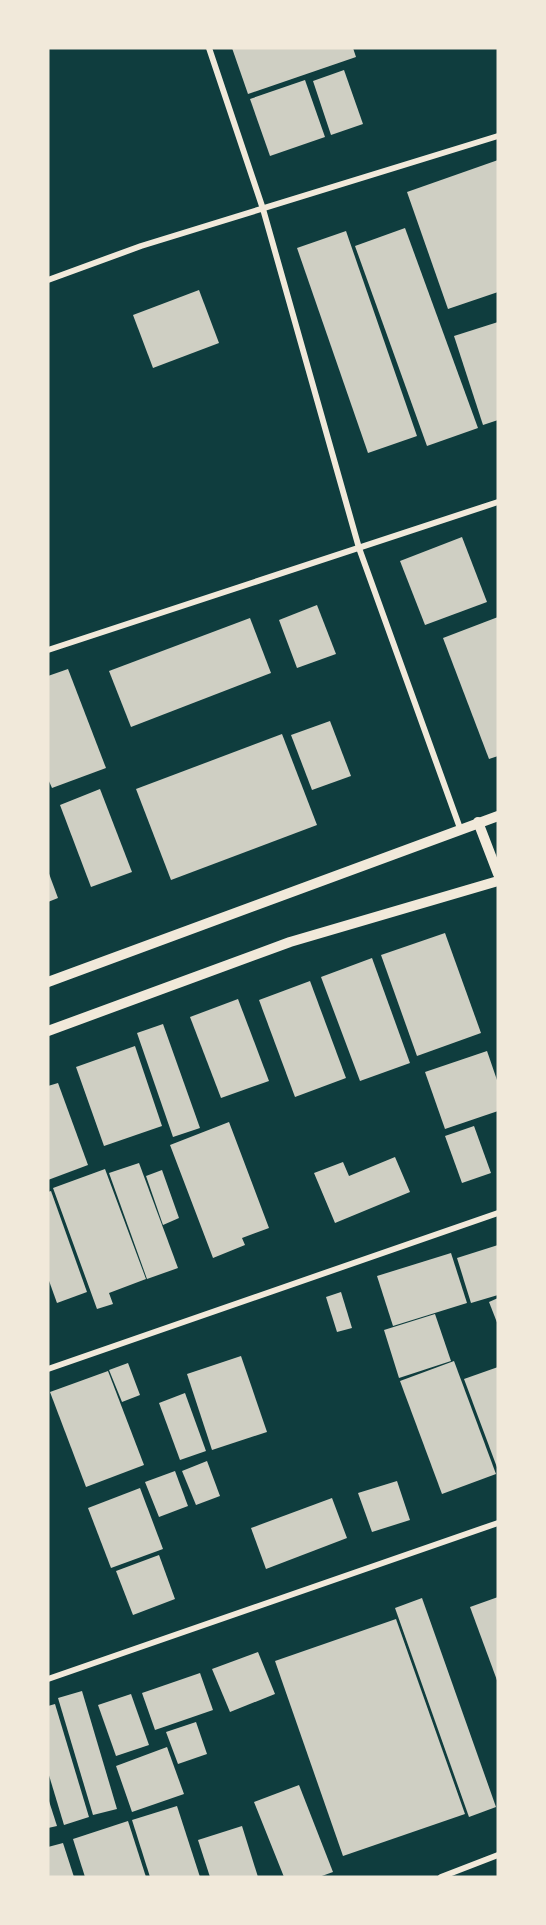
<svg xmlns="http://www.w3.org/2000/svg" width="546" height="1925" viewBox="0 0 546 1925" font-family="'Asap Condensed',sans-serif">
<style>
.building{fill:#cfcfc3}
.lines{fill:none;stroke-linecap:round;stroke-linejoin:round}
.minor{stroke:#f1e9da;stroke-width:6}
.tertiary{stroke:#f1e9da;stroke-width:10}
</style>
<rect width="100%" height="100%" fill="#0f3d3e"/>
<g class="building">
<polygon points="232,48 353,48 356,57 248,94"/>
<polygon points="344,70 363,124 331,135 313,81"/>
<polygon points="305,80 325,137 270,156 250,99"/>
<polygon points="498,160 498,292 448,309 407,192"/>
<polygon points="405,228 478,428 427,446 355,246"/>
<polygon points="346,231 417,436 368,453 297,248"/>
<polygon points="199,290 219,343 153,368 133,315"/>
<polygon points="498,322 498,420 483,425 454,336"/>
<polygon points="462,537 487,602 425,625 400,561"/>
<polygon points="317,605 336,654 297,668 279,620"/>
<polygon points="498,617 498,756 489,759 443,638"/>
<polygon points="250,618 271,673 131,727 109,671"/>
<polygon points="68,669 106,768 52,788 48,779 48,676"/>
<polygon points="330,721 351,776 312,790 291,735"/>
<polygon points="282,734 317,825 171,880 136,789"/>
<polygon points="100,789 132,872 91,887 60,805"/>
<polygon points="48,871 58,898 48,902"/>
<polygon points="445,933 481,1033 417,1056 381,955"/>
<polygon points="372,958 410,1063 360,1081 321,977"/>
<polygon points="310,981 346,1078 295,1097 259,1000"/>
<polygon points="238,999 269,1081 221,1098 190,1017"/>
<polygon points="163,1024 200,1128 173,1137 137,1033"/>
<polygon points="135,1046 162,1126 104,1146 76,1067"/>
<polygon points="487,1051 498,1083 498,1111 445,1129 425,1072"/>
<polygon points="58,1083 88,1165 48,1180 48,1086"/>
<polygon points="229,1122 269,1228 242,1238 245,1245 213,1258 170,1145"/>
<polygon points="474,1126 491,1173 462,1183 445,1136"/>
<polygon points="395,1157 410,1192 335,1223 314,1173 343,1162 349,1176"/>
<polygon points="139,1163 178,1268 147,1279 109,1173"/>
<polygon points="105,1169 146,1279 109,1293 113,1304 97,1309 53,1188"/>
<polygon points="162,1170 179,1218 163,1225 146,1176"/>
<polygon points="51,1191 87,1292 57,1303 48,1278 48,1192"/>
<polygon points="498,1245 498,1295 471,1303 457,1258"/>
<polygon points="451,1253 467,1303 393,1326 377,1276"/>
<polygon points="341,1292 352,1328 337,1332 326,1297"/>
<polygon points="498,1298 498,1325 489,1302"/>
<polygon points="435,1314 451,1361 399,1378 384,1330"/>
<polygon points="241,1356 267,1432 212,1450 187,1374"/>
<polygon points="454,1361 496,1474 442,1494 400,1381"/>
<polygon points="128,1363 140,1395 122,1402 109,1370"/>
<polygon points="498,1367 498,1470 464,1379"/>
<polygon points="108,1371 144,1465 86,1487 50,1392"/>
<polygon points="185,1393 206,1451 180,1460 159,1403"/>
<polygon points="207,1461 220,1496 196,1505 182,1471"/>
<polygon points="175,1471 188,1506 159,1517 145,1482"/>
<polygon points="397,1481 410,1520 372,1532 358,1493"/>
<polygon points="140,1488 163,1549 111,1568 88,1508"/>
<polygon points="332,1498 347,1538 266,1569 251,1528"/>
<polygon points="159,1555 175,1599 133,1615 116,1571"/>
<polygon points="498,1597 498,1683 470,1607"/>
<polygon points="422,1598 496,1807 469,1817 395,1608"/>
<polygon points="396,1619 465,1814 343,1856 275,1661"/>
<polygon points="258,1652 275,1694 230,1712 212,1669"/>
<polygon points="200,1673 213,1710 155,1730 142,1693"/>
<polygon points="82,1691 117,1809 93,1815 58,1698"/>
<polygon points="131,1694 149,1745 116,1756 98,1705"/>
<polygon points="55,1704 89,1817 64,1825 48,1772 48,1706"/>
<polygon points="196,1722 207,1754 178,1764 166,1732"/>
<polygon points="167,1747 184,1794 132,1812 116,1766"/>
<polygon points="299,1785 333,1872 319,1877 284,1877 254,1802"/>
<polygon points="48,1798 57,1826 48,1828"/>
<polygon points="177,1806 200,1877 150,1877 132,1820"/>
<polygon points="128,1821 146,1877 85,1877 73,1839"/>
<polygon points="242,1826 258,1877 210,1877 198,1840"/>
<polygon points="63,1843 74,1877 48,1877 48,1847"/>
</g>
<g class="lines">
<g class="minor">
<polyline points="209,48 263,209 359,548 461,831"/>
<polyline points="48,280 141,246 498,136"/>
<polyline points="48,650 498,502"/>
<polyline points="48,1369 498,1213"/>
<polyline points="48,1679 498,1523"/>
<polyline points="441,1877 498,1855"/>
</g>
<g class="tertiary">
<polyline points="478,822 498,874"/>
<polyline points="48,982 498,816"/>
<polyline points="48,1031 290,942 498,881"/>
</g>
</g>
<rect width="546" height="1925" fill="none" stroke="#f1e9da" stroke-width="99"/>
</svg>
